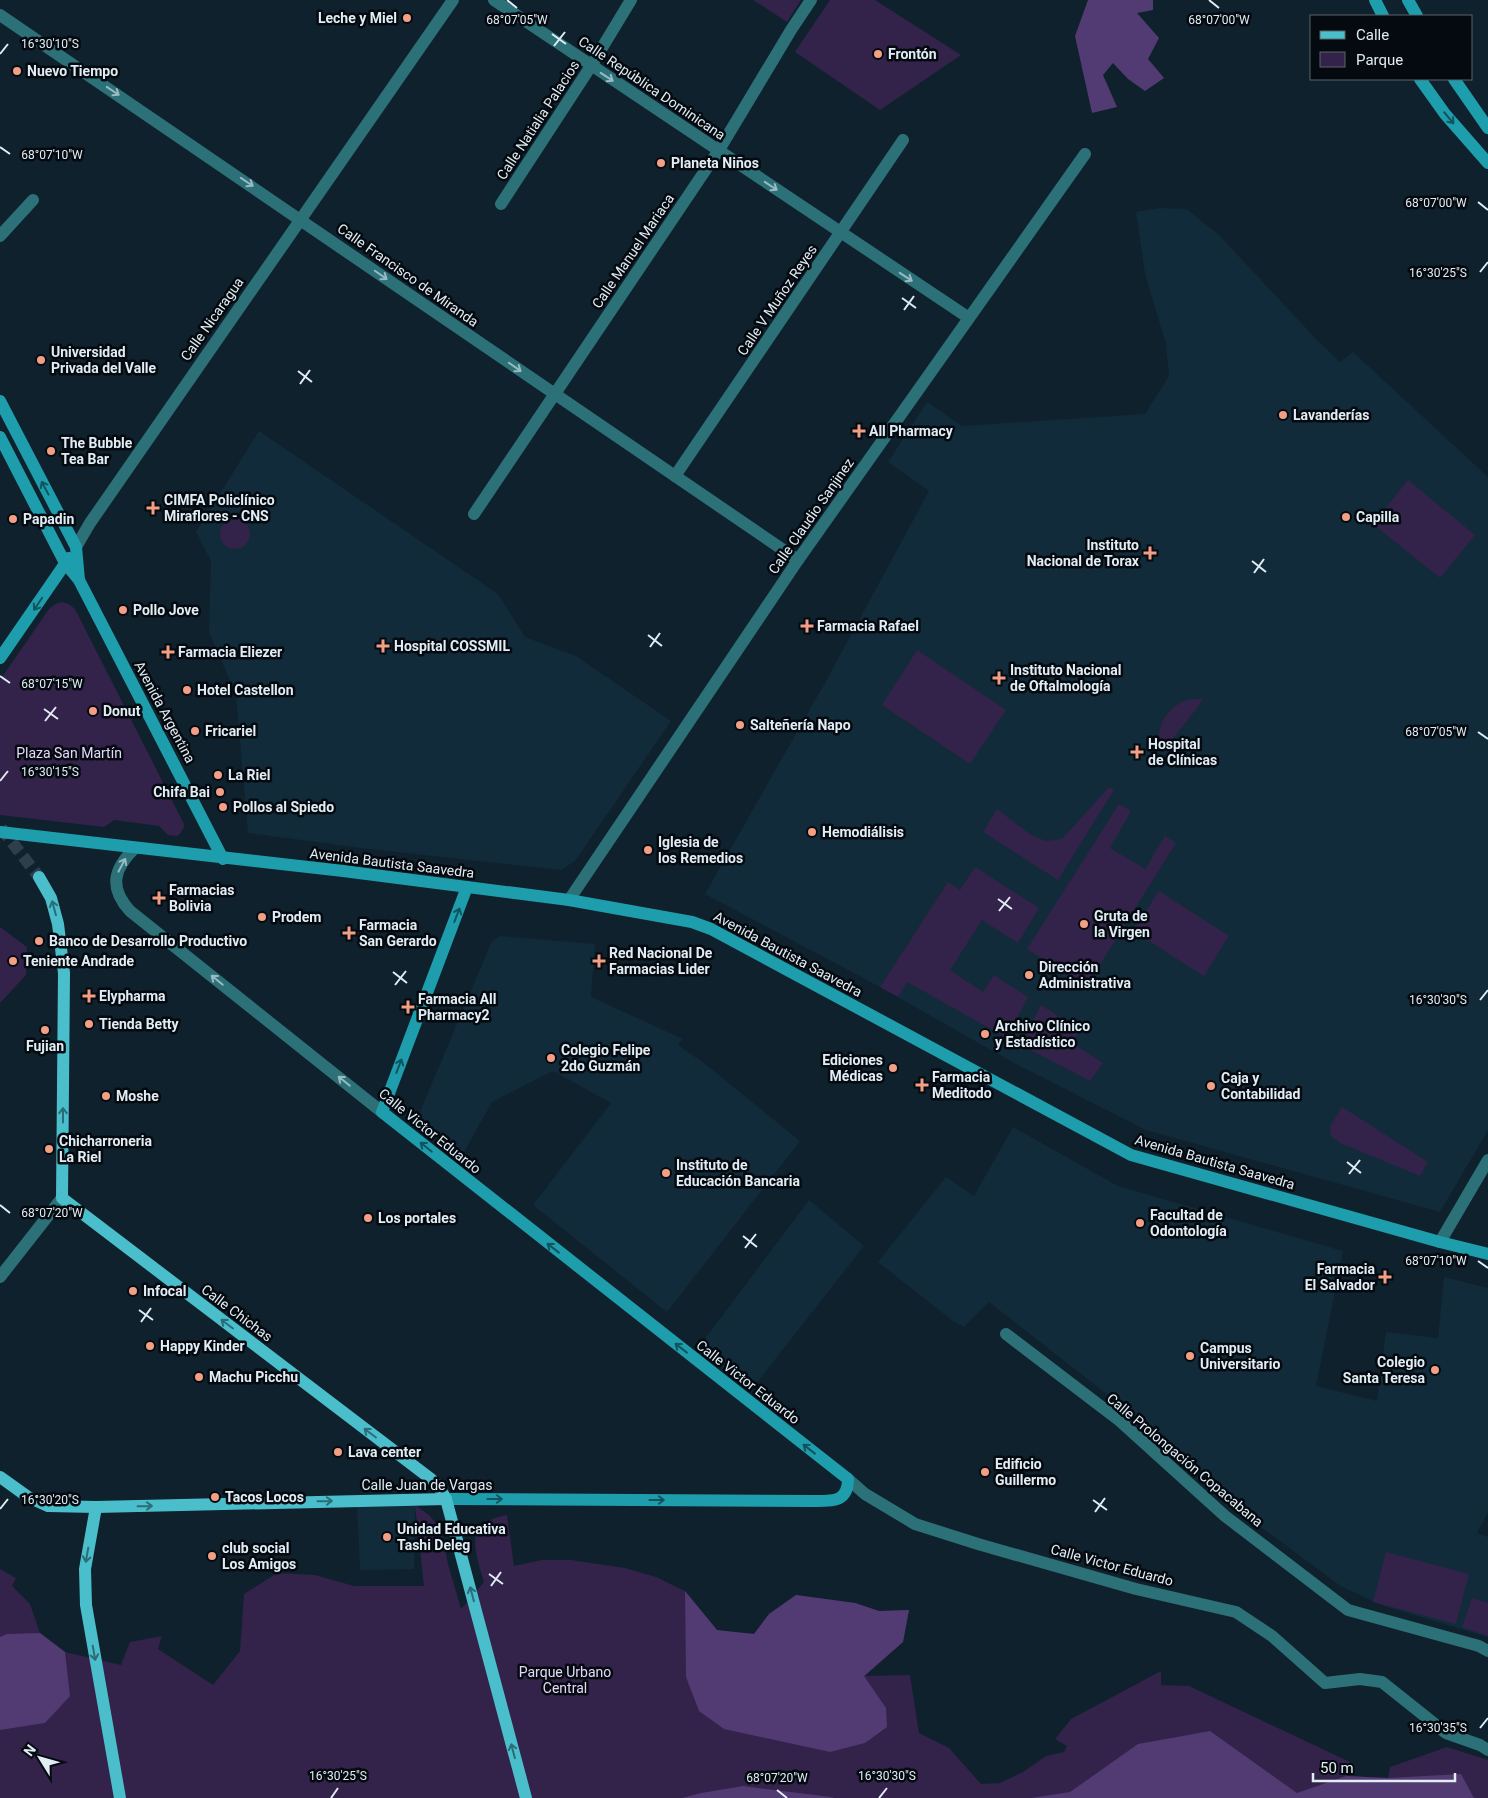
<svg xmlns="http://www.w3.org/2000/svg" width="1488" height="1798" viewBox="0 0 1488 1798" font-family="Roboto,sans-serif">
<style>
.built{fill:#112b3a}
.green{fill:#332249}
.forest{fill:#523a72}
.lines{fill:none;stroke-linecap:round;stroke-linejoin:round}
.primary-tunnel{stroke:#2e3f4b;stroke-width:12;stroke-dasharray:12 6;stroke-linecap:butt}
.minor{stroke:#2c7078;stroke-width:12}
.secondary{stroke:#1e9eac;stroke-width:12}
.primary{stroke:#4bbecc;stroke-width:12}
.oneway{stroke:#99bac2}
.oneway2{stroke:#11545e}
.oneway3{stroke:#2b6d77}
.ticks{fill:none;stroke:#e1ecf4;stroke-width:2}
.poi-dot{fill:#f39f85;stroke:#040a0f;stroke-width:2}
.labels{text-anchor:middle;stroke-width:5;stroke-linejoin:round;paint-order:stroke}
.poi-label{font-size:14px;font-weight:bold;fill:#e1ecf4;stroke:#040a0f;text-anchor:start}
.street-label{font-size:14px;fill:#e1ecf4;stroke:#040a0f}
.park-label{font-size:14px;fill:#e4d7fa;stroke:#040a0f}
.ticks-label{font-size:12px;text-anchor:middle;fill:#e1ecf4;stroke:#040a0f;stroke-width:5;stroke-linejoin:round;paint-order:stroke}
</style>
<rect width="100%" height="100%" fill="#0f212d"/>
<g class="built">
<polygon points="1160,208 1187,209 1219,235 1318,341 1340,362 1353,352 1488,477 1488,1130 1440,1212 1146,1130 1012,1062 880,987 705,894 826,681 929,491 888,462 927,402 962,426 1145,414 1169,376 1166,344 1145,274 1136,212"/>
<polygon points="259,431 498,594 525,637 576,656 671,721 575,861 561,870 369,849 248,833 236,695 209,632 211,561 196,532"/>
<polygon points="500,936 595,944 591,997 683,1039 678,1045 704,1063 800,1141 667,1312 533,1205 611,1103 553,1071 492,1102 462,1156 420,1126 419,1114 492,941"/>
<polygon points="1013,1127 1118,1186 1343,1251 1316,1386 1377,1401 1386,1332 1438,1338 1444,1277 1488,1288 1488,1512 1477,1533 1488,1537 1488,1637 1384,1606 1342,1587 1261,1527 1127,1410 989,1302 964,1327 953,1321 878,1262 946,1177 974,1196"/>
<polygon points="809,1200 864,1246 751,1390 698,1348"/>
<polygon points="357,1505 415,1505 414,1569 360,1570"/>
</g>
<g class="green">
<polygon points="753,0 801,0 787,22"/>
<polygon points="830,0 875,0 961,55 880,110 795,52"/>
<polygon points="1408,480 1475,535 1440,578 1373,524"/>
<circle cx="235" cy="534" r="15"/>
<polygon points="62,602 69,604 75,609 184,824 184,827 180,834 177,836 168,835 159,826 114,820 104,827 0,815 0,680 49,609 55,604"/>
<polygon points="917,650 1006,710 970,764 882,705"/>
<path d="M 1203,699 L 1197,708 L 1164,750 C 1150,733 1167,706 1187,700 C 1191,699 1198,699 1203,699 Z"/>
<polygon points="1109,787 1114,790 1058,880 983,832 997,809 1031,835 1046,841 1062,839"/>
<polygon points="1119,804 1131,811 1110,848 1145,869 1165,836 1176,843 1086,987 1027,949"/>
<polygon points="975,867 1039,908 1018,943 982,920 950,970 983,992 994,975 1028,997 1007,1038 907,982 898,997 880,987 948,882 960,890"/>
<polygon points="1159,891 1229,936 1204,976 1133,931"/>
<polygon points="0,927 27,947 26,975 0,1003"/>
<polygon points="1041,1005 1080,1030 1072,1043 1103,1063 1090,1081 1021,1045"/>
<polygon points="1342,1107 1428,1162 1420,1176 1340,1143 1331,1136 1330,1126"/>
<path d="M 415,1505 L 429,1515 L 441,1529 L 448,1564 L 461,1609 L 484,1582 C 480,1567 468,1539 481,1526 C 488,1519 498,1517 507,1515 L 514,1566 L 542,1560 L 571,1560 L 625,1568 L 656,1577 L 685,1591 L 718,1631 L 754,1634 L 769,1614 L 796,1595 L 855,1603 L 879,1611 L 909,1610 L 903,1642 L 865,1676 L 910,1675 L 919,1733 L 949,1748 L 981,1784 L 1000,1783 L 1023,1772 L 1046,1756 L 1064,1752 L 1067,1746 L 1055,1739 L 1071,1719 L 1161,1671 L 1161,1685 L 1189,1686 L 1350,1762 L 1347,1776 L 1388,1778 L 1390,1767 L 1447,1747 L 1488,1760 L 1488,1798 L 0,1798 L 0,1569 L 16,1578 L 12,1586 L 30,1604 L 40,1633 L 65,1652 L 121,1665 L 130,1642 L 162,1636 L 158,1649 L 213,1685 L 240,1651 L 244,1594 L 277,1573 L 315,1575 L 354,1586 L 424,1586 Z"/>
<polygon points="1386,1552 1469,1574 1456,1624 1373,1602"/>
<polygon points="1472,1598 1488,1603 1488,1636 1462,1627"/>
</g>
<g class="forest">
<polygon points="1088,0 1153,0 1153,10 1137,13 1159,38 1148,59 1164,78 1145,91 1128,79 1113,63 1103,75 1117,107 1092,113 1075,36"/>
<polygon points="685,1591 717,1630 754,1634 769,1614 796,1595 855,1603 879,1611 909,1610 903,1642 864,1676 886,1708 887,1727 865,1743 830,1752 724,1729 699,1711 686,1677"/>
<polygon points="40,1633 65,1652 70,1696 45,1723 0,1730 0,1637 7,1634"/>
<polygon points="1210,1731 1297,1793 1346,1776 1388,1778 1461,1774 1474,1798 1031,1798 1070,1792 1138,1744"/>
<polygon points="743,1786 831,1797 834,1798 682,1798 701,1793"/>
</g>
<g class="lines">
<polyline class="primary-tunnel" points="1,828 39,877"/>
<g class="minor">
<polyline points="494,0 969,318"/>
<path d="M 0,15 C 267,196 532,379 798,560"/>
<polyline points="501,204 591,66 631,0"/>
<polyline points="0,236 33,200"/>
<polyline points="675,476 903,140"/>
<polyline points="474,514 719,150 791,30 811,0"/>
<polyline points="76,547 90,523 453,0"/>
<path d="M 135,848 C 113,869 109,888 130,911 L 382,1112"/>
<polyline points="569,900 798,560 1085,154"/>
<polyline points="1440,1242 1488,1160"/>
<polyline points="0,1277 62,1198"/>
<polyline points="1006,1334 1120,1421 1225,1516 1348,1610 1479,1646 1488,1651"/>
<polyline points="848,1479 865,1494 915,1524 978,1544 1136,1589 1236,1612 1272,1636 1325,1683 1360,1679 1382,1682 1446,1733 1480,1745 1488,1750"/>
</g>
<g class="secondary">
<polyline points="1375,0 1383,16"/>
<polyline points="1408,0 1417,16"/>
<polyline points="1420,79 1445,114 1488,163"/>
<polyline points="1454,79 1488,128"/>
<polyline points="0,401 76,547 79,580"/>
<polyline points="0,437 65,563 79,580 223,859"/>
<polyline points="0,658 69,558"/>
<polyline points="0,832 343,871 569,900 692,922 711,929 1131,1155 1440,1242 1488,1254"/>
<path d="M 446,1499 L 814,1501 C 833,1501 848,1502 848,1479 L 382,1112 L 467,887"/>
</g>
<g class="primary">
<polyline points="39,877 51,898 58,924 64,973 62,1198 431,1479 439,1487 446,1499 526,1798"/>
<polyline points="0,1477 28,1497 48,1506 96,1507 446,1499"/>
<polyline points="96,1507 85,1569 86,1605 120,1798"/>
</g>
</g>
<defs><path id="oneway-shaft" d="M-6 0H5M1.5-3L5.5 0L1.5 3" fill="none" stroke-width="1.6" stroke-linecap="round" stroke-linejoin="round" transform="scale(1.25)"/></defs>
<g class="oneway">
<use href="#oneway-shaft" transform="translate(607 77) rotate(33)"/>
<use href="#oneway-shaft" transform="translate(113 91) rotate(34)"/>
<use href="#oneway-shaft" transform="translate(247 182) rotate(34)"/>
<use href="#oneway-shaft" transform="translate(771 186) rotate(34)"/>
<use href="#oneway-shaft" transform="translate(381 275) rotate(35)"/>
<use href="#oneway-shaft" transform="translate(906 277) rotate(33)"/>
<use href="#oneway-shaft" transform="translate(515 367) rotate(35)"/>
<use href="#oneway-shaft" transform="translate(122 865) rotate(-62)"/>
<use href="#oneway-shaft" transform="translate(217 980) rotate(-141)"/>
<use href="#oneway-shaft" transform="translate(344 1081) rotate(-141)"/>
</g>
<g class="oneway2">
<use href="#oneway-shaft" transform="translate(1449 118) rotate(50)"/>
<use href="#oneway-shaft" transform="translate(45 488) rotate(-118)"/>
<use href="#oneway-shaft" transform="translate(38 604) rotate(124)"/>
<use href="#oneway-shaft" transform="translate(457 915) rotate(-69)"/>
<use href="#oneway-shaft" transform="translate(399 1066) rotate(-69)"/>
<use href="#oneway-shaft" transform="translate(426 1147) rotate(-141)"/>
<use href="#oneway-shaft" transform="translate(553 1248) rotate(-142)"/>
<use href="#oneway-shaft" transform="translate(681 1348) rotate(-142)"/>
<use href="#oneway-shaft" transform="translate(809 1449) rotate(-142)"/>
<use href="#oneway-shaft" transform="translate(495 1499)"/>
<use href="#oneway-shaft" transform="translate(657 1500)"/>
</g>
<g class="oneway3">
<use href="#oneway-shaft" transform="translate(54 908) rotate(-105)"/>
<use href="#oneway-shaft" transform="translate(63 1115) rotate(-90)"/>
<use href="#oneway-shaft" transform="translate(227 1324) rotate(-143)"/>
<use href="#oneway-shaft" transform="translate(370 1433) rotate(-143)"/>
<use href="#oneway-shaft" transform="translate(325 1501) rotate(-1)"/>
<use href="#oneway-shaft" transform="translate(145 1506) rotate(-1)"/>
<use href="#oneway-shaft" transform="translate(87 1555) rotate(100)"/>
<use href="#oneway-shaft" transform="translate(472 1594) rotate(-105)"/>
<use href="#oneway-shaft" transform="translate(94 1653) rotate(80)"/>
<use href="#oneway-shaft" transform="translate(513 1751) rotate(-105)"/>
</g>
<path class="ticks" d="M 507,0 L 517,8M 1209,0 L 1219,8M 552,34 L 566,44M 554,46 L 565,32M 0,54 L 8,44M 0,147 L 10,154M 1478,202 L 1488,210M 1480,272 L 1488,262M 902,298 L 916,308M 904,310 L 914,296M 298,371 L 312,382M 300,384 L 310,370M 1252,561 L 1266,572M 1254,573 L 1264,559M 648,635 L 662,646M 650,647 L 660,633M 0,676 L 10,683M 44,709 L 58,719M 45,721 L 56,707M 1478,732 L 1488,739M 0,781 L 8,771M 998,899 L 1012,909M 999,911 L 1010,897M 393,972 L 407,983M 395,985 L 406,971M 1480,1000 L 1488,990M 1347,1162 L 1361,1173M 1349,1174 L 1360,1160M 0,1205 L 10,1213M 743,1236 L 757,1247M 745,1248 L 756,1234M 1478,1261 L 1488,1268M 139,1310 L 153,1320M 141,1322 L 151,1308M 1093,1500 L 1107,1510M 0,1509 L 8,1499M 1095,1512 L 1105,1498M 489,1574 L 503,1584M 491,1586 L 501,1572M 1480,1728 L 1488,1718M 777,1790 L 787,1798M 331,1798 L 338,1788M 879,1798 L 887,1788"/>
<g class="poi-dot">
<circle cx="407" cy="18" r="5"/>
<circle cx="878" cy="54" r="5"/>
<circle cx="17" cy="71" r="5"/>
<circle cx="661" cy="163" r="5"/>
<circle cx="41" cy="360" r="5"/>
<circle cx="1283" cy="415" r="5"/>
<path d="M856.5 423.5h5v5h5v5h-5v5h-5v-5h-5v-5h5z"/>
<circle cx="51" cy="451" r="5"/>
<path d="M150.5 500.5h5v5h5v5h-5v5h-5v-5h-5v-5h5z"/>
<circle cx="1346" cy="517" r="5"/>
<circle cx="13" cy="519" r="5"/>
<path d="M1147.5 545.5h5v5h5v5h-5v5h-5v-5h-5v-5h5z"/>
<circle cx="123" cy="610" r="5"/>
<path d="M804.5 618.5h5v5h5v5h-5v5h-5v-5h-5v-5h5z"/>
<path d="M380.5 638.5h5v5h5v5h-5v5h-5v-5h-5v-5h5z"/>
<path d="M165.5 644.5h5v5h5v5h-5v5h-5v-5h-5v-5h5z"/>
<path d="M996.5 670.5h5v5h5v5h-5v5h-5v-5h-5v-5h5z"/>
<circle cx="187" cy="690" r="5"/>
<circle cx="93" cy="711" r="5"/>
<circle cx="740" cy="725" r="5"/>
<circle cx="195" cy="731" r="5"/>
<path d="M1134.5 744.5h5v5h5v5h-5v5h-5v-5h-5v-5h5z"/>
<circle cx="218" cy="775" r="5"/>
<circle cx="220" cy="792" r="5"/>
<circle cx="223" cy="807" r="5"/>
<circle cx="812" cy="832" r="5"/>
<circle cx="648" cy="850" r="5"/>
<path d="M156.5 890.5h5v5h5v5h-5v5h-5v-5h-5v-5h5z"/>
<circle cx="262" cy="917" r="5"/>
<circle cx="1084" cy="924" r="5"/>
<path d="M346.5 925.5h5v5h5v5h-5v5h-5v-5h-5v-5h5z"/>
<circle cx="39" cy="941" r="5"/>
<circle cx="13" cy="961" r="5"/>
<path d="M596.5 953.5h5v5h5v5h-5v5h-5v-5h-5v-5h5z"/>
<circle cx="1029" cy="975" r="5"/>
<path d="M86.5 988.5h5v5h5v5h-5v5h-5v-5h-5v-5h5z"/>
<path d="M405.5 999.5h5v5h5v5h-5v5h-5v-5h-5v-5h5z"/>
<circle cx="89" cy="1024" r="5"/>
<circle cx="45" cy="1030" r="5"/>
<circle cx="985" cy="1034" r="5"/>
<circle cx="551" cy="1058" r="5"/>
<circle cx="893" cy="1068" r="5"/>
<path d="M919.5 1077.5h5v5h5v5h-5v5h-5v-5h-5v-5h5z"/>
<circle cx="1211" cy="1086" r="5"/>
<circle cx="106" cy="1096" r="5"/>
<circle cx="49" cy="1149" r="5"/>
<circle cx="666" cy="1173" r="5"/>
<circle cx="368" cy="1218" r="5"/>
<circle cx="1140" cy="1223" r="5"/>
<path d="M1382.5 1269.5h5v5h5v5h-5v5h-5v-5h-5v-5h5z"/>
<circle cx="133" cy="1291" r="5"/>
<circle cx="150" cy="1346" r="5"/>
<circle cx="1190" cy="1356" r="5"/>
<circle cx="1435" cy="1370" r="5"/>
<circle cx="199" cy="1377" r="5"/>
<circle cx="338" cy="1452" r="5"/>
<circle cx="985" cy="1472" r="5"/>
<circle cx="215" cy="1497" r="5"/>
<circle cx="387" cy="1537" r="5"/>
<circle cx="212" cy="1556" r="5"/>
</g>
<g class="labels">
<g class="poi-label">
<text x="397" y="23" text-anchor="end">Leche y Miel</text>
<text x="888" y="59">Frontón</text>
<text x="27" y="76">Nuevo Tiempo</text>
<text x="671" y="168">Planeta Niños</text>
<text x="51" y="357">Universidad<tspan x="51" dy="16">Privada del Valle</tspan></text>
<text x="1293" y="420">Lavanderías</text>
<text x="869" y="436">All Pharmacy</text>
<text x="61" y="448">The Bubble<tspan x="61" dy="16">Tea Bar</tspan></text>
<text x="164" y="505">CIMFA Policlínico<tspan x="164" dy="16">Miraflores - CNS</tspan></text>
<text x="1356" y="522">Capilla</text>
<text x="23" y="524">Papadin</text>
<text x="1139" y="550" text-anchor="end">Instituto<tspan x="1139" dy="16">Nacional de Torax</tspan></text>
<text x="133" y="615">Pollo Jove</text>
<text x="817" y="631">Farmacia Rafael</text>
<text x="394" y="651">Hospital COSSMIL</text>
<text x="178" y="657">Farmacia Eliezer</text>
<text x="1010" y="675">Instituto Nacional<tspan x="1010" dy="16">de Oftalmología</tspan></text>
<text x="197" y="695">Hotel Castellon</text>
<text x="103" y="716">Donut</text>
<text x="750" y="730">Salteñería Napo</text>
<text x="205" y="736">Fricariel</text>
<text x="1148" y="749">Hospital<tspan x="1148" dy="16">de Clínicas</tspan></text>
<text x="228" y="780">La Riel</text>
<text x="210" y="797" text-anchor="end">Chifa Bai</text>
<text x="233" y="812">Pollos al Spiedo</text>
<text x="822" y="837">Hemodiálisis</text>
<text x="658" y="847">Iglesia de<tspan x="658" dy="16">los Remedios</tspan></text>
<text x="169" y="895">Farmacias<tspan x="169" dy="16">Bolivia</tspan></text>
<text x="1094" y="921">Gruta de<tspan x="1094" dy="16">la Virgen</tspan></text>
<text x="272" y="922">Prodem</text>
<text x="359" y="930">Farmacia<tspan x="359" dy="16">San Gerardo</tspan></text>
<text x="49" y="946">Banco de Desarrollo Productivo</text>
<text x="609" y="958">Red Nacional De<tspan x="609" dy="16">Farmacias Lider</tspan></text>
<text x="23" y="966">Teniente Andrade</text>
<text x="1039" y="972">Dirección<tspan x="1039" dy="16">Administrativa</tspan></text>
<text x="99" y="1001">Elypharma</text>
<text x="418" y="1004">Farmacia All<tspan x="418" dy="16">Pharmacy2</tspan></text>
<text x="99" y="1029">Tienda Betty</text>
<text x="995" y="1031">Archivo Clínico<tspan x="995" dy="16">y Estadístico</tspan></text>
<text x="45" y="1051" text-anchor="middle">Fujian</text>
<text x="561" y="1055">Colegio Felipe<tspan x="561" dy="16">2do Guzmán</tspan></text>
<text x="883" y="1065" text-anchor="end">Ediciones<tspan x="883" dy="16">Médicas</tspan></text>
<text x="932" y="1082">Farmacia<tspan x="932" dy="16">Meditodo</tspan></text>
<text x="1221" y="1083">Caja y<tspan x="1221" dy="16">Contabilidad</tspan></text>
<text x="116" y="1101">Moshe</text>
<text x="59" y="1146">Chicharroneria<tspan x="59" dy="16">La Riel</tspan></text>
<text x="676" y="1170">Instituto de<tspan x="676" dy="16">Educación Bancaria</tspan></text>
<text x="1150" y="1220">Facultad de<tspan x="1150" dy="16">Odontología</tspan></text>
<text x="378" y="1223">Los portales</text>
<text x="1375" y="1274" text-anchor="end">Farmacia<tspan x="1375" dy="16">El Salvador</tspan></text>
<text x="143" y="1296">Infocal</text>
<text x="160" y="1351">Happy Kinder</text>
<text x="1200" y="1353">Campus<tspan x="1200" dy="16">Universitario</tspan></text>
<text x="1425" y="1367" text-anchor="end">Colegio<tspan x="1425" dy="16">Santa Teresa</tspan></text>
<text x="209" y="1382">Machu Picchu</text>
<text x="348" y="1457">Lava center</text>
<text x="995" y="1469">Edificio<tspan x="995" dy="16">Guillermo</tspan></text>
<text x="225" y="1502">Tacos Locos</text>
<text x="397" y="1534">Unidad Educativa<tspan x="397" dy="16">Tashi Deleg</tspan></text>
<text x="222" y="1553">club social<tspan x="222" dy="16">Los Amigos</tspan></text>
</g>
<g class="street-label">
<text transform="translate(652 88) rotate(34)" y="5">Calle República Dominicana</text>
<text transform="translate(538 120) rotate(-57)" y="5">Calle Natialia Palacios</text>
<text transform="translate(633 251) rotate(-56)" y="5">Calle Manuel Mariaca</text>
<text transform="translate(408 275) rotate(35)" y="5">Calle Francisco de Miranda</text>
<text transform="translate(777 300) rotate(-56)" y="5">Calle V Muñoz Reyes</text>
<text transform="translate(212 319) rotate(-55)" y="5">Calle Nicaragua</text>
<text transform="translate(811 516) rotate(-55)" y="5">Calle Claudio Sanjinez</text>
<text transform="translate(165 712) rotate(62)" y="5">Avenida Argentina</text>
<text transform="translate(392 863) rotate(7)" y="5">Avenida Bautista Saavedra</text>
<text transform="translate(788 954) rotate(28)" y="5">Avenida Bautista Saavedra</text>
<text transform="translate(430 1131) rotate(39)" y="5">Calle Victor Eduardo</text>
<text transform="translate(1215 1162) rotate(16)" y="5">Avenida Bautista Saavedra</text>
<text transform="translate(237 1313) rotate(37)" y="5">Calle Chichas</text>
<text transform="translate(748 1382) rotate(38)" y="5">Calle Victor Eduardo</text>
<text transform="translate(1185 1460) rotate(40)" y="5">Calle Prolongación Copacabana</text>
<text x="427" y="1490">Calle Juan de Vargas</text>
<text transform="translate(1112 1565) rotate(15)" y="5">Calle Victor Eduardo</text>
</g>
<g class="park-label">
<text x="69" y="758">Plaza San Martín</text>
<text x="565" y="1677">Parque Urbano<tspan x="565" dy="16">Central</tspan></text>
</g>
</g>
<g class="ticks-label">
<text x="517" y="24">68°07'05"W</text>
<text x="1219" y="24">68°07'00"W</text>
<text x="50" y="48">16°30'10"S</text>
<text x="52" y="159">68°07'10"W</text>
<text x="1436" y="207">68°07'00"W</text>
<text x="1438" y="277">16°30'25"S</text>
<text x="52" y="688">68°07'15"W</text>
<text x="1436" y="736">68°07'05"W</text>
<text x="50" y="776">16°30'15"S</text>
<text x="1438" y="1004">16°30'30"S</text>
<text x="52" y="1217">68°07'20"W</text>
<text x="1436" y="1265">68°07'10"W</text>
<text x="50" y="1504">16°30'20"S</text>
<text x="1438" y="1732">16°30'35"S</text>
<text x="338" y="1780">16°30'25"S</text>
<text x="887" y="1780">16°30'30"S</text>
<text x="777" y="1782">68°07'20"W</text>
</g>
<rect x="1310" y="15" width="162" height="65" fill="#040a0f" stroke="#5c646b"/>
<rect x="1320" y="31" width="25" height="8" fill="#4bbecc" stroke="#5c646b"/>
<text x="1356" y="40" font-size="15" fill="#e1ecf4">Calle</text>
<rect x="1320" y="52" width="25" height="15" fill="#332249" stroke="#5c646b"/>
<text x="1356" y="65" font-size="15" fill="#e1ecf4">Parque</text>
<g transform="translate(40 1758) rotate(307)" stroke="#040a0f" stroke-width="4" paint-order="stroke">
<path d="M0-4L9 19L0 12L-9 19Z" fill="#e1ecf4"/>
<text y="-8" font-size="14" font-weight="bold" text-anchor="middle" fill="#e1ecf4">N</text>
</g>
<path d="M1313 1773v8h142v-8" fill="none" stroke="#e1ecf4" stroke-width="2.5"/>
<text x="1320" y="1773" font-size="15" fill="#e1ecf4" stroke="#040a0f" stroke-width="4" paint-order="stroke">50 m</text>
</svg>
